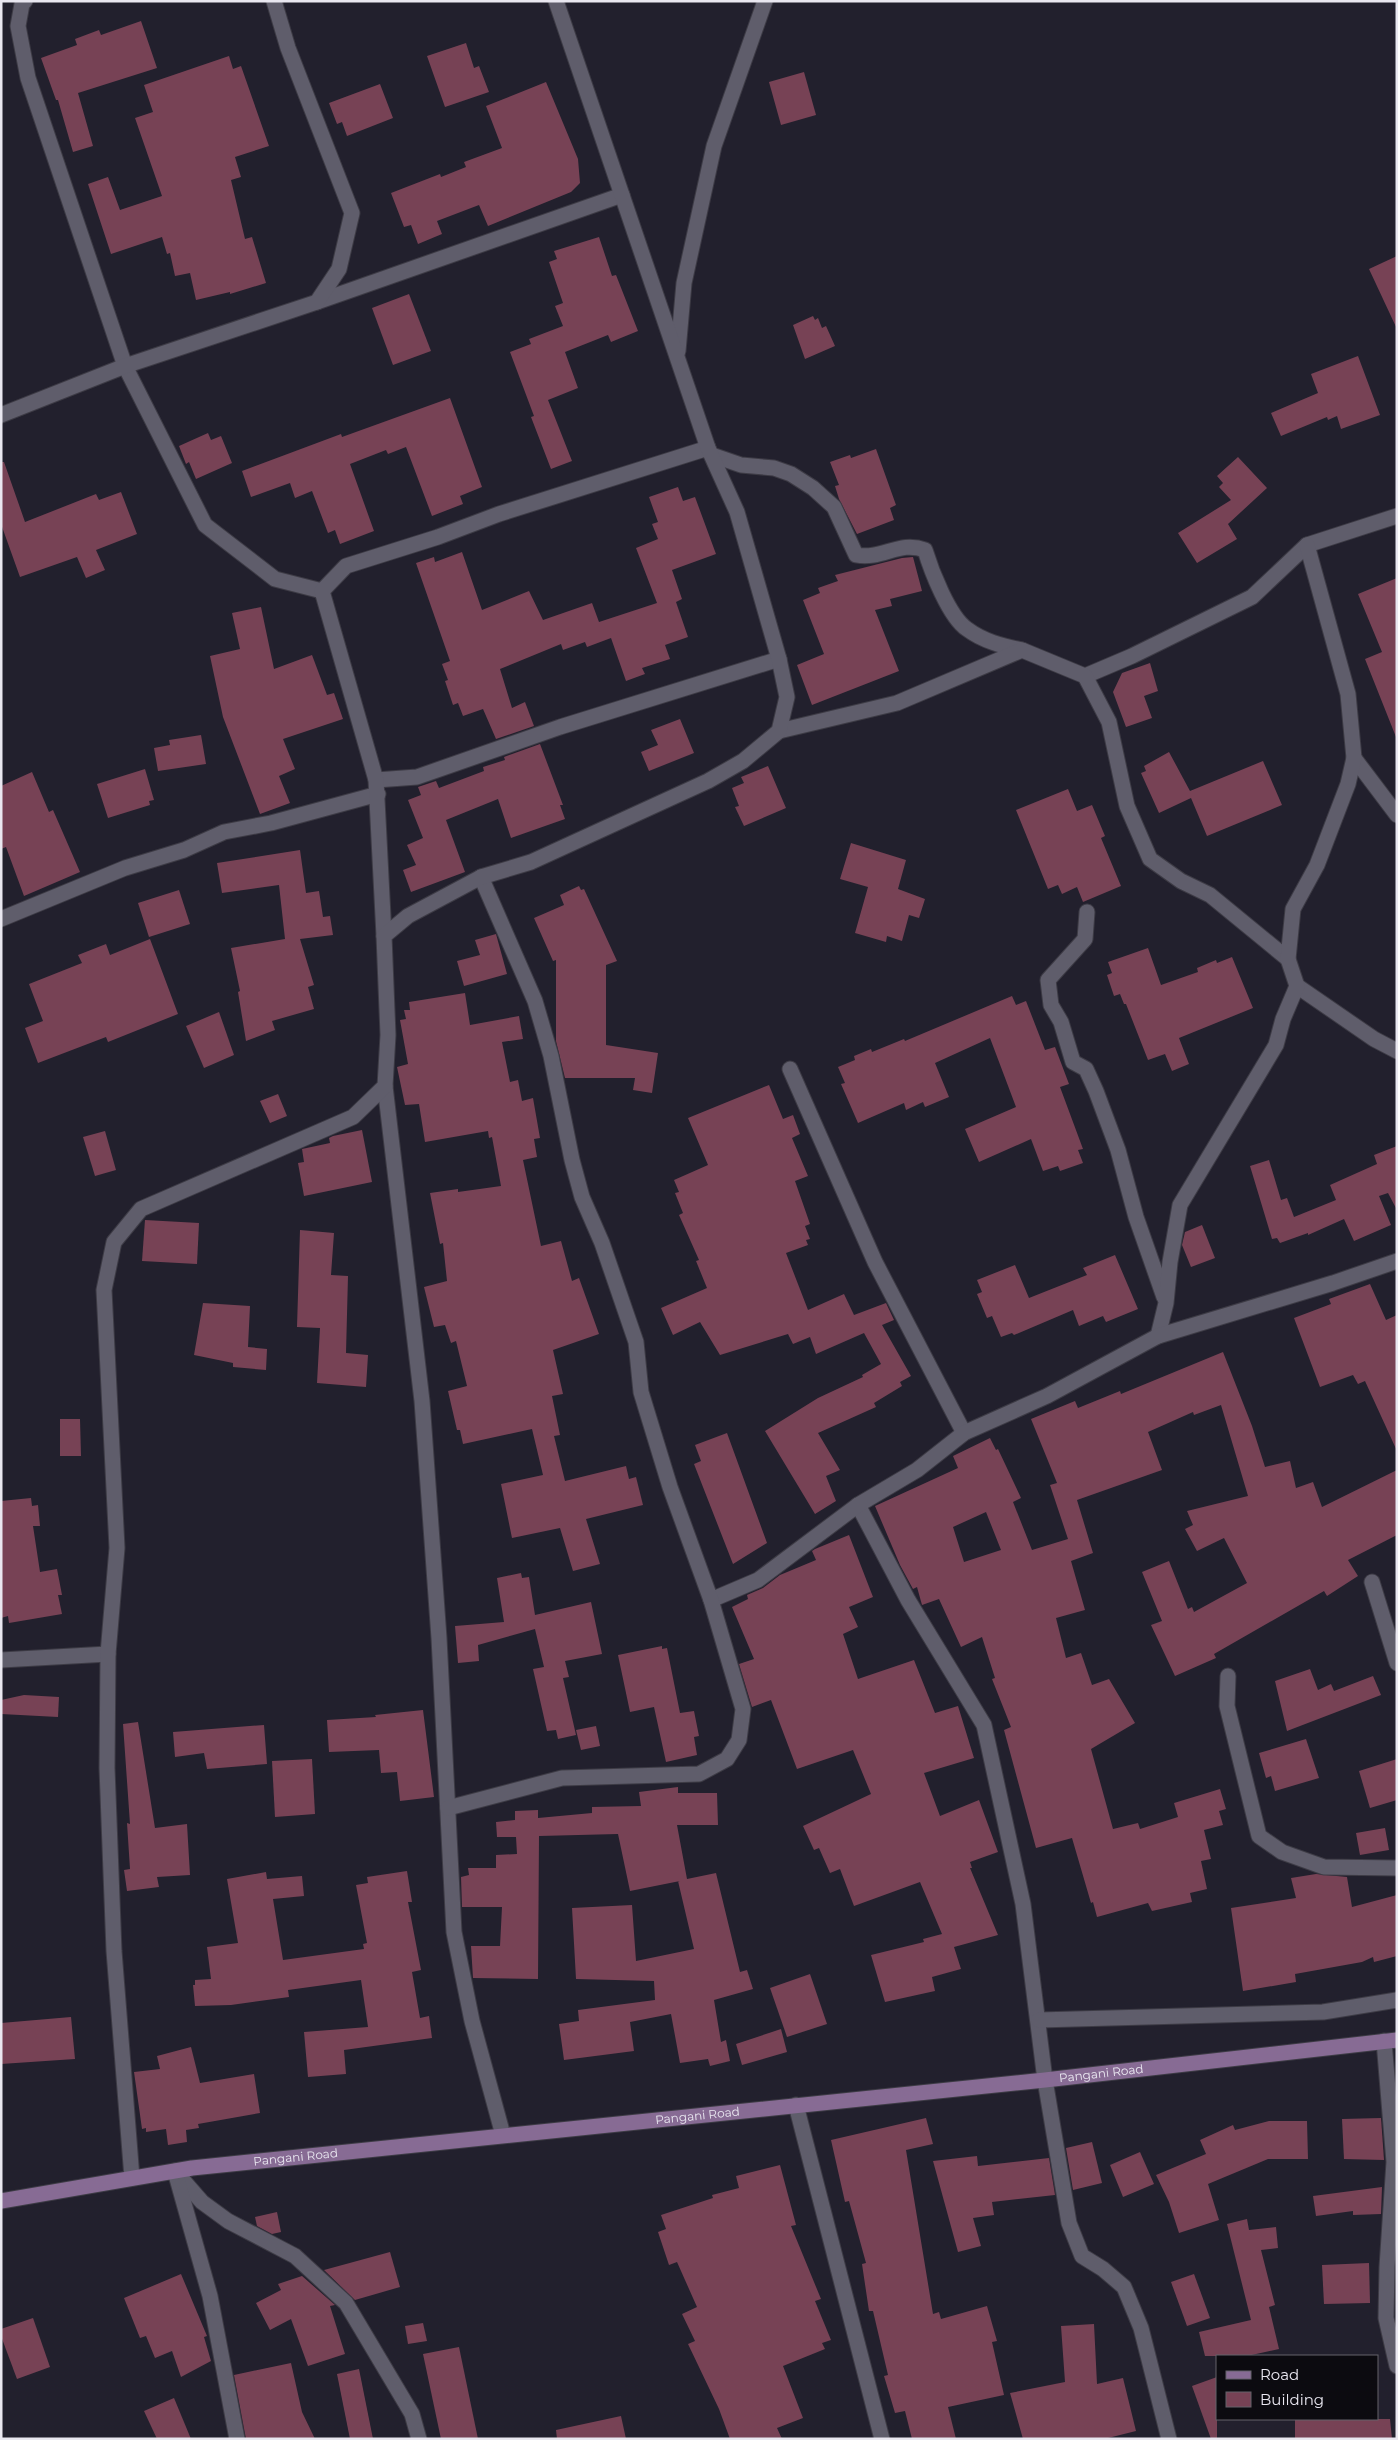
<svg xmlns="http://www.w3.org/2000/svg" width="1398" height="2440" viewBox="0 0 1398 2440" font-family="Montserrat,sans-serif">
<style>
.building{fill:#774255;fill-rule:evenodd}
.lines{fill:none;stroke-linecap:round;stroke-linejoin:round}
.street-casing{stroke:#3d3b45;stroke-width:17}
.secondary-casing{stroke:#3d3b45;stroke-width:17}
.street{stroke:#5f5d6b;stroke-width:15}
.secondary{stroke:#876b94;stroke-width:15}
.labels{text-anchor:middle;stroke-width:4;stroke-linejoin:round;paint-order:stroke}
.street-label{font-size:12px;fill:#e9e7f0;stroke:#0c0b10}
</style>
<rect width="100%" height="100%" fill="#22202d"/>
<g class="building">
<polygon points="141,21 157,68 78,93 93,146 73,152 58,100 56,100 41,58 77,45 75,39 99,30 101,35"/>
<polygon points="466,43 474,68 479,66 489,92 445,107 427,56"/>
<polygon points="229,56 233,69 241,66 269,146 235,157 241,177 231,180 245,239 252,237 266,283 230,294 230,292 196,300 190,273 175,276 170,253 167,254 162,237 111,254 88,184 108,177 120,210 162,196 135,118 153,112 144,85"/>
<polygon points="804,72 816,115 781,125 769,82"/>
<polygon points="546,82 578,159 580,183 571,192 488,226 479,205 437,221 442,234 418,244 411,225 404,227 391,193 440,174 441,177 466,167 464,162 502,148 486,106"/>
<polygon points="380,84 393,118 347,136 342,122 337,124 329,103"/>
<polygon points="599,237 612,276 616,275 638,331 611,342 608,335 565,352 578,388 548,400 572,461 551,469 531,417 534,416 510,352 531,344 529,339 563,326 555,306 563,303 549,262 557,259 554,251"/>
<polygon points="1397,256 1397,329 1369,269"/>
<polygon points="409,294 431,351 393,365 372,308"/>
<polygon points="813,316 815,320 818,318 822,328 826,326 835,346 805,359 793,325"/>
<polygon points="1358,356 1380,415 1341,429 1337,416 1328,420 1327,417 1281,436 1271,413 1318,393 1311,374"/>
<polygon points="450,398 482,487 460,496 463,504 432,516 406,447 388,454 386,450 350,464 374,531 340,544 335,530 328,533 312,491 295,498 290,483 251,497 242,471 341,434 342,437"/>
<polygon points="208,433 211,440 221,436 232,463 196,479 189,462 186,464 179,446"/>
<polygon points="876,449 896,505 890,508 894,520 857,534 839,499 835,486 839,485 830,462 850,455 851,458"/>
<polygon points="1238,457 1267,488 1228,524 1237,539 1197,563 1178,533 1231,500 1219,487 1223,483 1217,476"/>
<polygon points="1,462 4,462 25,522 96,494 99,500 121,492 137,534 96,550 105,570 86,578 77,557 20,577 1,524"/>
<polygon points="678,487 683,501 695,497 716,554 672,570 682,599 676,602 688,637 665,645 670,659 642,668 645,674 626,681 611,638 587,647 585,642 563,650 561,644 500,669 512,708 525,702 534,726 496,739 483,709 463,716 458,703 453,705 445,681 448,680 442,664 450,661 416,563 434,557 435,562 462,552 482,610 529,591 543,620 592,603 599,622 657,603 636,548 658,539 652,524 658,522 649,497"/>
<polygon points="913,557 922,591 890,599 892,606 875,610 899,671 812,705 797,665 824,654 803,600 820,593 818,588 838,581 835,575 902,558"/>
<polygon points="1397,578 1397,737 1396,737 1365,659 1382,652 1358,594"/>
<polygon points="261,607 274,669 312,655 327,695 334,693 343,719 283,739 295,769 279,776 290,803 260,814 223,717 210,656 240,649 232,613"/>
<polygon points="1150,663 1158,691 1144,696 1152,718 1126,727 1113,692 1122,673"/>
<polygon points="680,719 694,753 649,771 641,752 658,745 651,730"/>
<polygon points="201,735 206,764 158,771 154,748 170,745 169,740"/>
<polygon points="540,744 563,805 560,805 565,819 511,838 498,799 446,820 465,872 411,892 403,870 416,865 407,845 423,838 408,800 421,795 418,787 436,781 439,788 484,771 483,767 505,760 504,757"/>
<polygon points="1169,752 1190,791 1263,761 1282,805 1207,836 1191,798 1159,813 1141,773 1146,771 1144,766"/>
<polygon points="768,766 786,808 744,826 735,807 739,806 732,788 744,783 741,777"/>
<polygon points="145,769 154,800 149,801 150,805 108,818 97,784"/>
<polygon points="32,772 49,812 53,810 80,872 24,896 6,847 1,849 1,786"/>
<polygon points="1068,789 1077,811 1092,805 1105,836 1101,838 1121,886 1083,902 1077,887 1062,894 1058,885 1048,889 1016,810"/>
<polygon points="851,843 906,860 898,889 925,899 919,918 909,915 902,941 887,936 886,942 855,933 868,887 840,879"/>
<polygon points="300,850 306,893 319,891 323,917 330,916 333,935 300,939 314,985 308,987 314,1009 272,1021 275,1030 246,1041 238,992 240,991 231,948 285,939 279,885 222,893 217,863"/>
<polygon points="579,886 581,890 584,889 617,961 606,965 606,1045 658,1053 652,1093 633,1090 635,1078 565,1078 556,1041 556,960 553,961 534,918 564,905 560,895"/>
<polygon points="179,890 190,924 149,937 138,903"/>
<polygon points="496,934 507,974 464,986 457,961 480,955 475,940"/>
<polygon points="150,939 178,1014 108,1042 106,1037 38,1063 25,1028 43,1021 29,984 82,963 78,955 106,944 110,955"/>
<polygon points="1148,948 1161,985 1198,972 1197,968 1216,960 1217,963 1232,957 1253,1008 1179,1038 1189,1064 1172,1071 1165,1054 1148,1060 1126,1004 1124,1004 1120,994 1114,996 1107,975 1112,973 1108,962"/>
<polygon points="465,993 470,1025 519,1016 523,1039 502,1042 510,1082 518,1080 522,1101 533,1098 540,1138 534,1139 537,1157 523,1160 541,1246 561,1241 572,1281 579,1278 599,1334 553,1350 563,1394 552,1396 560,1435 554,1436 565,1481 626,1466 629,1479 636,1477 643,1505 586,1519 600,1564 573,1571 560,1528 512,1538 501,1484 543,1475 532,1429 463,1444 460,1430 457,1430 448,1391 467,1386 456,1341 451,1343 445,1325 434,1327 424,1287 447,1281 443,1243 440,1244 430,1193 458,1189 458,1192 501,1186 492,1137 489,1138 488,1131 425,1142 419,1104 405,1105 397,1067 408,1064 400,1020 406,1019 404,1010 410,1010 409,1002"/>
<polygon points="1012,996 1016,1005 1026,1001 1045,1050 1055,1047 1069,1084 1060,1087 1083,1149 1078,1150 1083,1163 1060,1171 1058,1166 1043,1171 1031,1139 979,1162 965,1129 1016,1107 990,1038 935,1063 949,1097 925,1107 923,1102 906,1110 904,1103 858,1123 841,1084 845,1083 838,1067 855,1060 854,1056 871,1049 872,1052 904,1039 905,1041"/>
<polygon points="219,1012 234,1055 204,1068 186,1026"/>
<polygon points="769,1085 783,1119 793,1115 800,1134 792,1138 808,1176 795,1181 810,1224 805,1226 810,1239 806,1240 808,1245 786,1253 808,1310 844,1294 854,1315 886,1303 894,1320 882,1325 911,1376 900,1382 902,1386 874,1403 876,1407 818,1433 840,1470 826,1476 836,1501 815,1514 765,1431 818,1398 863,1377 862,1375 881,1364 864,1333 816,1354 810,1337 793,1344 788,1334 720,1355 700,1322 673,1335 661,1308 707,1288 696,1261 699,1260 679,1215 683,1213 675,1193 679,1192 674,1180 708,1165 688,1118"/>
<polygon points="278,1094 287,1116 270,1123 260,1101"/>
<polygon points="362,1130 372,1182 304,1196 298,1163 304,1162 302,1149 330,1143 329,1138 333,1136"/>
<polygon points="105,1131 116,1170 95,1176 83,1137"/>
<polygon points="1397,1146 1397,1210 1388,1193 1379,1196 1391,1225 1354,1241 1344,1219 1308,1235 1308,1233 1280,1243 1277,1238 1272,1239 1250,1166 1269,1160 1281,1200 1287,1198 1294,1217 1336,1200 1330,1185 1377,1164 1374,1155"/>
<polygon points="145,1220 199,1223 197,1264 142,1261"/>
<polygon points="1202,1225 1215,1258 1191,1267 1182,1245 1185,1232"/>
<polygon points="300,1230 334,1233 331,1275 348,1276 346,1353 368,1355 366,1387 317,1383 320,1328 297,1327"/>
<polygon points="1115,1255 1138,1309 1106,1322 1103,1316 1079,1326 1073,1310 1014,1335 1012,1333 1001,1337 992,1316 987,1318 977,1294 982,1292 977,1280 1015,1265 1029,1298 1087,1275 1083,1268"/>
<polygon points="1370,1284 1386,1320 1397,1315 1397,1451 1365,1381 1358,1384 1353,1375 1320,1387 1294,1318 1331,1304 1329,1299"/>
<polygon points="203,1303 250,1306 248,1347 267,1349 266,1370 233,1367 233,1363 194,1355"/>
<path d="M 1223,1352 L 1252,1426 L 1265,1467 L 1290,1461 L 1296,1488 L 1313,1482 L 1322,1507 L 1397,1470 L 1397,1535 L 1348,1560 L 1358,1576 L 1327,1596 L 1324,1591 L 1214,1654 L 1216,1658 L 1175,1676 L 1151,1625 L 1162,1621 L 1142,1572 L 1169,1561 L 1188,1609 L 1192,1607 L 1194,1612 L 1247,1583 L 1224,1538 L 1197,1551 L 1185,1529 L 1193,1525 L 1187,1511 L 1248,1496 L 1221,1405 L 1194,1415 L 1193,1412 L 1148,1432 L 1162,1470 L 1077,1500 L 1093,1553 L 1071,1561 L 1085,1610 L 1056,1618 L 1066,1658 L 1081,1653 L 1092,1685 L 1109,1679 L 1135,1723 L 1091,1749 L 1113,1829 L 1138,1823 L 1140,1829 L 1178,1817 L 1174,1803 L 1220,1789 L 1226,1809 L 1219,1811 L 1223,1825 L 1204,1830 L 1211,1859 L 1201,1861 L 1207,1889 L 1190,1893 L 1192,1902 L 1152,1911 L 1148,1903 L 1097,1917 L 1093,1902 L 1091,1903 L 1072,1838 L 1036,1848 L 1004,1730 L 1011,1727 L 992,1679 L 995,1678 L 982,1637 L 961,1647 L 939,1599 L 922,1605 L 917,1587 L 913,1589 L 900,1565 L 875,1506 L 958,1468 L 953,1456 L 990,1438 L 996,1450 L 998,1449 L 1021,1498 L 1013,1502 L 1032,1550 L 1068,1539 L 1050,1485 L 1057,1483 L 1031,1419 L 1075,1401 L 1078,1408 L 1120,1391 L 1121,1394 ZM 986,1512 L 1001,1550 L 964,1562 L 953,1527 Z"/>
<polygon points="60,1419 80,1419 81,1456 60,1456"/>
<polygon points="727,1433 767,1543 733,1564 694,1464 701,1461 695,1445"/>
<polygon points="31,1498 32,1506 38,1505 40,1526 33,1526 40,1572 57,1569 62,1595 58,1595 62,1614 9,1623 8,1616 1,1618 1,1501"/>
<polygon points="849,1535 873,1597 849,1607 858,1627 843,1634 858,1679 914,1660 935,1713 958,1706 974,1758 924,1773 940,1816 979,1800 998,1852 970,1862 972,1868 970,1868 998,1935 954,1947 961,1969 932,1977 935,1991 885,2002 871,1955 924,1942 923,1939 942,1934 920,1882 854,1906 840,1869 830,1873 819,1848 814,1850 803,1826 871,1794 853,1750 797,1769 771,1700 752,1707 739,1664 754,1659 732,1607 748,1599 747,1595 763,1588 780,1575 816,1560 812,1551 815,1549"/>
<polygon points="521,1573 522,1578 529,1577 535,1615 591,1602 602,1654 565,1661 569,1677 563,1678 576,1735 558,1739 556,1730 547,1731 533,1669 544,1667 535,1629 478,1645 479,1661 458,1663 455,1626 504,1622 497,1578"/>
<polygon points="662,1646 662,1649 667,1648 680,1713 694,1711 699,1736 694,1737 697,1755 666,1762 654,1707 630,1712 618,1655"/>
<polygon points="1310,1669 1318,1690 1331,1684 1334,1691 1373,1676 1381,1695 1287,1731 1275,1681"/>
<polygon points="24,1695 59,1697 58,1717 1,1714 1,1700"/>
<polygon points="423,1710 434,1797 400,1801 397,1772 381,1773 379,1750 329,1752 327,1720 376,1717 375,1715"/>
<polygon points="138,1722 155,1828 187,1824 190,1875 157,1877 159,1887 127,1891 124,1870 130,1869 127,1823 130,1824 123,1724"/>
<polygon points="264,1725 267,1764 207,1769 204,1753 175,1757 173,1732"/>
<polygon points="596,1726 600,1746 581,1750 576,1730"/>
<polygon points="1306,1739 1319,1778 1275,1791 1271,1776 1266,1778 1259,1753"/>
<polygon points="312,1759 315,1814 275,1817 272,1761"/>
<polygon points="1397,1759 1397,1800 1370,1808 1359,1771"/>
<polygon points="678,1787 678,1793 717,1793 718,1825 677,1825 687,1879 716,1873 740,1972 747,1970 753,1989 714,2000 721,2042 726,2040 730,2061 710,2066 708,2059 680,2063 671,2014 630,2022 634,2051 564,2060 559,2024 579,2021 578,2010 655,2000 654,1981 576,1979 572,1908 632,1905 636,1961 694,1949 678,1881 680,1881 630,1891 618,1834 539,1836 538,1979 473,1978 471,1946 500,1946 502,1907 462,1907 461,1877 469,1875 468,1868 496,1868 496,1855 517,1854 516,1837 497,1837 496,1822 515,1820 515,1811 538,1810 538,1818 592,1813 592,1807 641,1806 639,1792"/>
<polygon points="1385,1828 1389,1850 1360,1855 1356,1833"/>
<polygon points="407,1871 412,1902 408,1902 421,1970 412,1972 420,2018 429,2016 432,2038 344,2050 346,2074 308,2077 304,2032 368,2027 361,1980 288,1990 289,1997 231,2005 195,2006 193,1985 195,1985 195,1980 211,1979 207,1947 238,1943 227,1879 266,1872 267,1879 302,1876 304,1896 273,1899 283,1960 364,1949 363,1944 367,1943 356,1885 368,1883 367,1877"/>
<polygon points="1316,1874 1347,1877 1352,1907 1397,1895 1397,1956 1374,1962 1373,1957 1362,1962 1295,1974 1296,1982 1243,1991 1231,1908 1296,1898 1291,1878"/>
<polygon points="810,1974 827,2024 787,2037 770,1988"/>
<polygon points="71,2017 75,2059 1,2064 1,2023"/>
<polygon points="781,2029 787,2052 742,2065 736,2044"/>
<polygon points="191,2047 200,2083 254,2074 260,2113 198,2124 199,2128 186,2130 187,2142 168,2145 166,2129 146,2132 146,2128 142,2129 134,2072 160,2069 157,2056"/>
<polygon points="926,2118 933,2144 906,2150 933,2314 939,2312 941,2319 987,2306 997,2341 992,2342 1004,2395 948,2407 956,2439 912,2439 905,2411 895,2413 884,2376 888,2375 873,2311 869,2311 862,2264 866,2263 849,2201 845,2202 831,2140"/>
<polygon points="1381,2118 1384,2160 1344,2159 1342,2119"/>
<polygon points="1269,2121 1307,2121 1308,2159 1268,2159 1208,2184 1219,2220 1179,2233 1169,2202 1156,2175 1206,2154 1200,2140 1233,2125 1235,2130"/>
<polygon points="1092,2142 1102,2183 1073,2190 1066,2148"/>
<polygon points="1140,2152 1154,2184 1123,2197 1110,2165"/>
<polygon points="977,2156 978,2166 1049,2158 1055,2195 992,2202 994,2215 973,2218 981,2246 958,2252 933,2161"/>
<polygon points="780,2165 796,2225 791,2226 821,2299 815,2301 831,2340 822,2343 825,2349 783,2366 803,2418 777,2428 782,2439 730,2439 719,2409 688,2344 695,2341 682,2314 697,2307 677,2262 669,2265 658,2232 666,2229 661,2215 713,2198 712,2195 739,2188 736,2176"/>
<polygon points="1382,2187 1381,2214 1353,2215 1353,2211 1316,2216 1313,2196"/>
<polygon points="277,2212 281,2232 272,2234 257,2226 255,2217"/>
<polygon points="1247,2219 1249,2230 1276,2227 1278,2248 1261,2250 1275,2305 1269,2307 1279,2349 1247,2356 1205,2356 1199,2332 1251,2320 1227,2224"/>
<polygon points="390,2252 400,2287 355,2300 324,2270"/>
<polygon points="1369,2263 1370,2303 1324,2304 1322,2265"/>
<polygon points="181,2274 207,2336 204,2337 211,2361 181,2377 172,2351 155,2358 146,2336 140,2338 124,2298"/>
<polygon points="1194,2274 1210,2318 1187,2326 1171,2282"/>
<polygon points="302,2276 335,2305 330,2306 345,2354 308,2366 291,2319 270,2330 256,2303 281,2290 278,2284"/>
<polygon points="33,2318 50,2367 17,2379 1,2336 1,2329"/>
<polygon points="423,2323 427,2341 408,2344 405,2326"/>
<polygon points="1094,2324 1097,2384 1123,2378 1136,2431 1104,2439 1023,2439 1010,2393 1065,2382 1061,2326"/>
<polygon points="459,2347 478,2439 441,2439 423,2354"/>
<polygon points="291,2363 302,2412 315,2439 246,2439 234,2375"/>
<polygon points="359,2369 373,2439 350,2439 337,2374"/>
<polygon points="1217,2377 1217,2439 1211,2439 1192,2386"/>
<polygon points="174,2398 191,2439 157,2439 144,2411"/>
<polygon points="621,2416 626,2439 557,2439 556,2430"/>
<polygon points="1295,2419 1390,2419 1392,2439 1295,2439"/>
</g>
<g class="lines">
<defs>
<g id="street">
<polyline points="25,1 22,4 18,26 28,78 125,366 205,525 275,579 322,591"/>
<polyline points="317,302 622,195"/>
<polyline points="678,351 684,283 714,146 765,1"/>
<polyline points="1,415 125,366 317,302 339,269 352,213 288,48 274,1"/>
<path d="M 712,455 L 741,465 L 774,468 L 791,474 L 813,488 L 834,507 L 856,555 C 883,560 899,540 925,550 C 931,570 949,617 967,629 C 983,641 1002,646 1022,650"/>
<polyline points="1085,676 1132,656 1252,597 1307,545 1397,516"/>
<polyline points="779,731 897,703 1022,650 1085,676 1109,722 1127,806 1150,859 1181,881 1210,895 1288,959"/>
<polyline points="1354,758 1397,815"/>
<polyline points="376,780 417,777 560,727 779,659"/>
<polyline points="1087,912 1085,939 1048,980 1051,1005 1061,1022 1073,1062 1086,1069 1096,1091 1118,1150 1136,1217 1164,1297"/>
<polyline points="1,919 125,868 184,850 224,832 271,823 378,794"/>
<polyline points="384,936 376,780 322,591 346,566 438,537 499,514 708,448"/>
<polyline points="1297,986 1374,1039 1397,1051"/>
<polyline points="790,1069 875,1262 964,1433"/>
<polyline points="385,1086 422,1401 439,1638 454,1932 472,2021 503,2135"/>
<polyline points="1158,1336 1166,1303 1170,1262 1180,1205 1276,1045 1283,1019 1297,986 1288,959 1293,909 1317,865 1348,784 1354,758 1348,694 1307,545"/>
<polyline points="858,1505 908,1600 984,1725 1023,1904 1045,2080 1069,2223 1082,2256 1103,2269 1124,2287 1141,2328 1169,2439"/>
<polyline points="1372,1582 1397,1663"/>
<polyline points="711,1600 758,1580 858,1505 917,1470 964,1433 1047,1396 1158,1336 1333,1283 1397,1261"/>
<polyline points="1,1660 108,1654"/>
<polyline points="1228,1676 1227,1706 1259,1836 1282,1852 1324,1867 1397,1868"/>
<polyline points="448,1808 562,1778 699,1774 727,1759 739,1740 743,1709 711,1600 670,1487 641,1392 636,1342 602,1243 582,1197 572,1160 551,1056 535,1001 481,877"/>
<polyline points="1039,2020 1323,2012 1397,2000"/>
<polyline points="1384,2041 1394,2162 1387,2267 1386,2318 1397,2366"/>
<polyline points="796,2105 882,2439"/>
<polyline points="175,2171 202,2202 228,2221 295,2256 346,2303 412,2414 419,2439"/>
<polyline points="176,2175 210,2296 237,2439"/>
<polyline points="132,2178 114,1951 107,1768 108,1654 117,1548 104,1290 114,1242 141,1209 353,1117 385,1086 388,1035 384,936 408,916 481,877 531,862 708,781 743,761 779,731 787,697 779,659 737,512 708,448 556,1"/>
</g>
<g id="secondary">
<path id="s1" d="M 1,2201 L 192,2168 L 1045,2080 L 1397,2040"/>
</g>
</defs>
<use href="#street" class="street-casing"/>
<use href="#secondary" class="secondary-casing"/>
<use href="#street" class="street"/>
<use href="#secondary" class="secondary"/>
</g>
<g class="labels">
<g class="street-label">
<text dy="4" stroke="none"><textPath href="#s1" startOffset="1108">Pangani Road</textPath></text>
<text dy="4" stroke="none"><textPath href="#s1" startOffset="702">Pangani Road</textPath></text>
<text dy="4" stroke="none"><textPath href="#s1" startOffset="298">Pangani Road</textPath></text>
</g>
</g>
<rect width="1398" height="2440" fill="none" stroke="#e9e7f0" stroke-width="5"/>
<rect x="1216" y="2355" width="162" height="65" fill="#0c0b10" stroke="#64636a"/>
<rect x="1226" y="2371" width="25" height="8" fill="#876b94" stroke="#64636a"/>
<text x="1260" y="2380" font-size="15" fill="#e9e7f0">Road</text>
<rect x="1226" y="2392" width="25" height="15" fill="#774255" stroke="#64636a"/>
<text x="1260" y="2405" font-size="15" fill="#e9e7f0">Building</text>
</svg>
